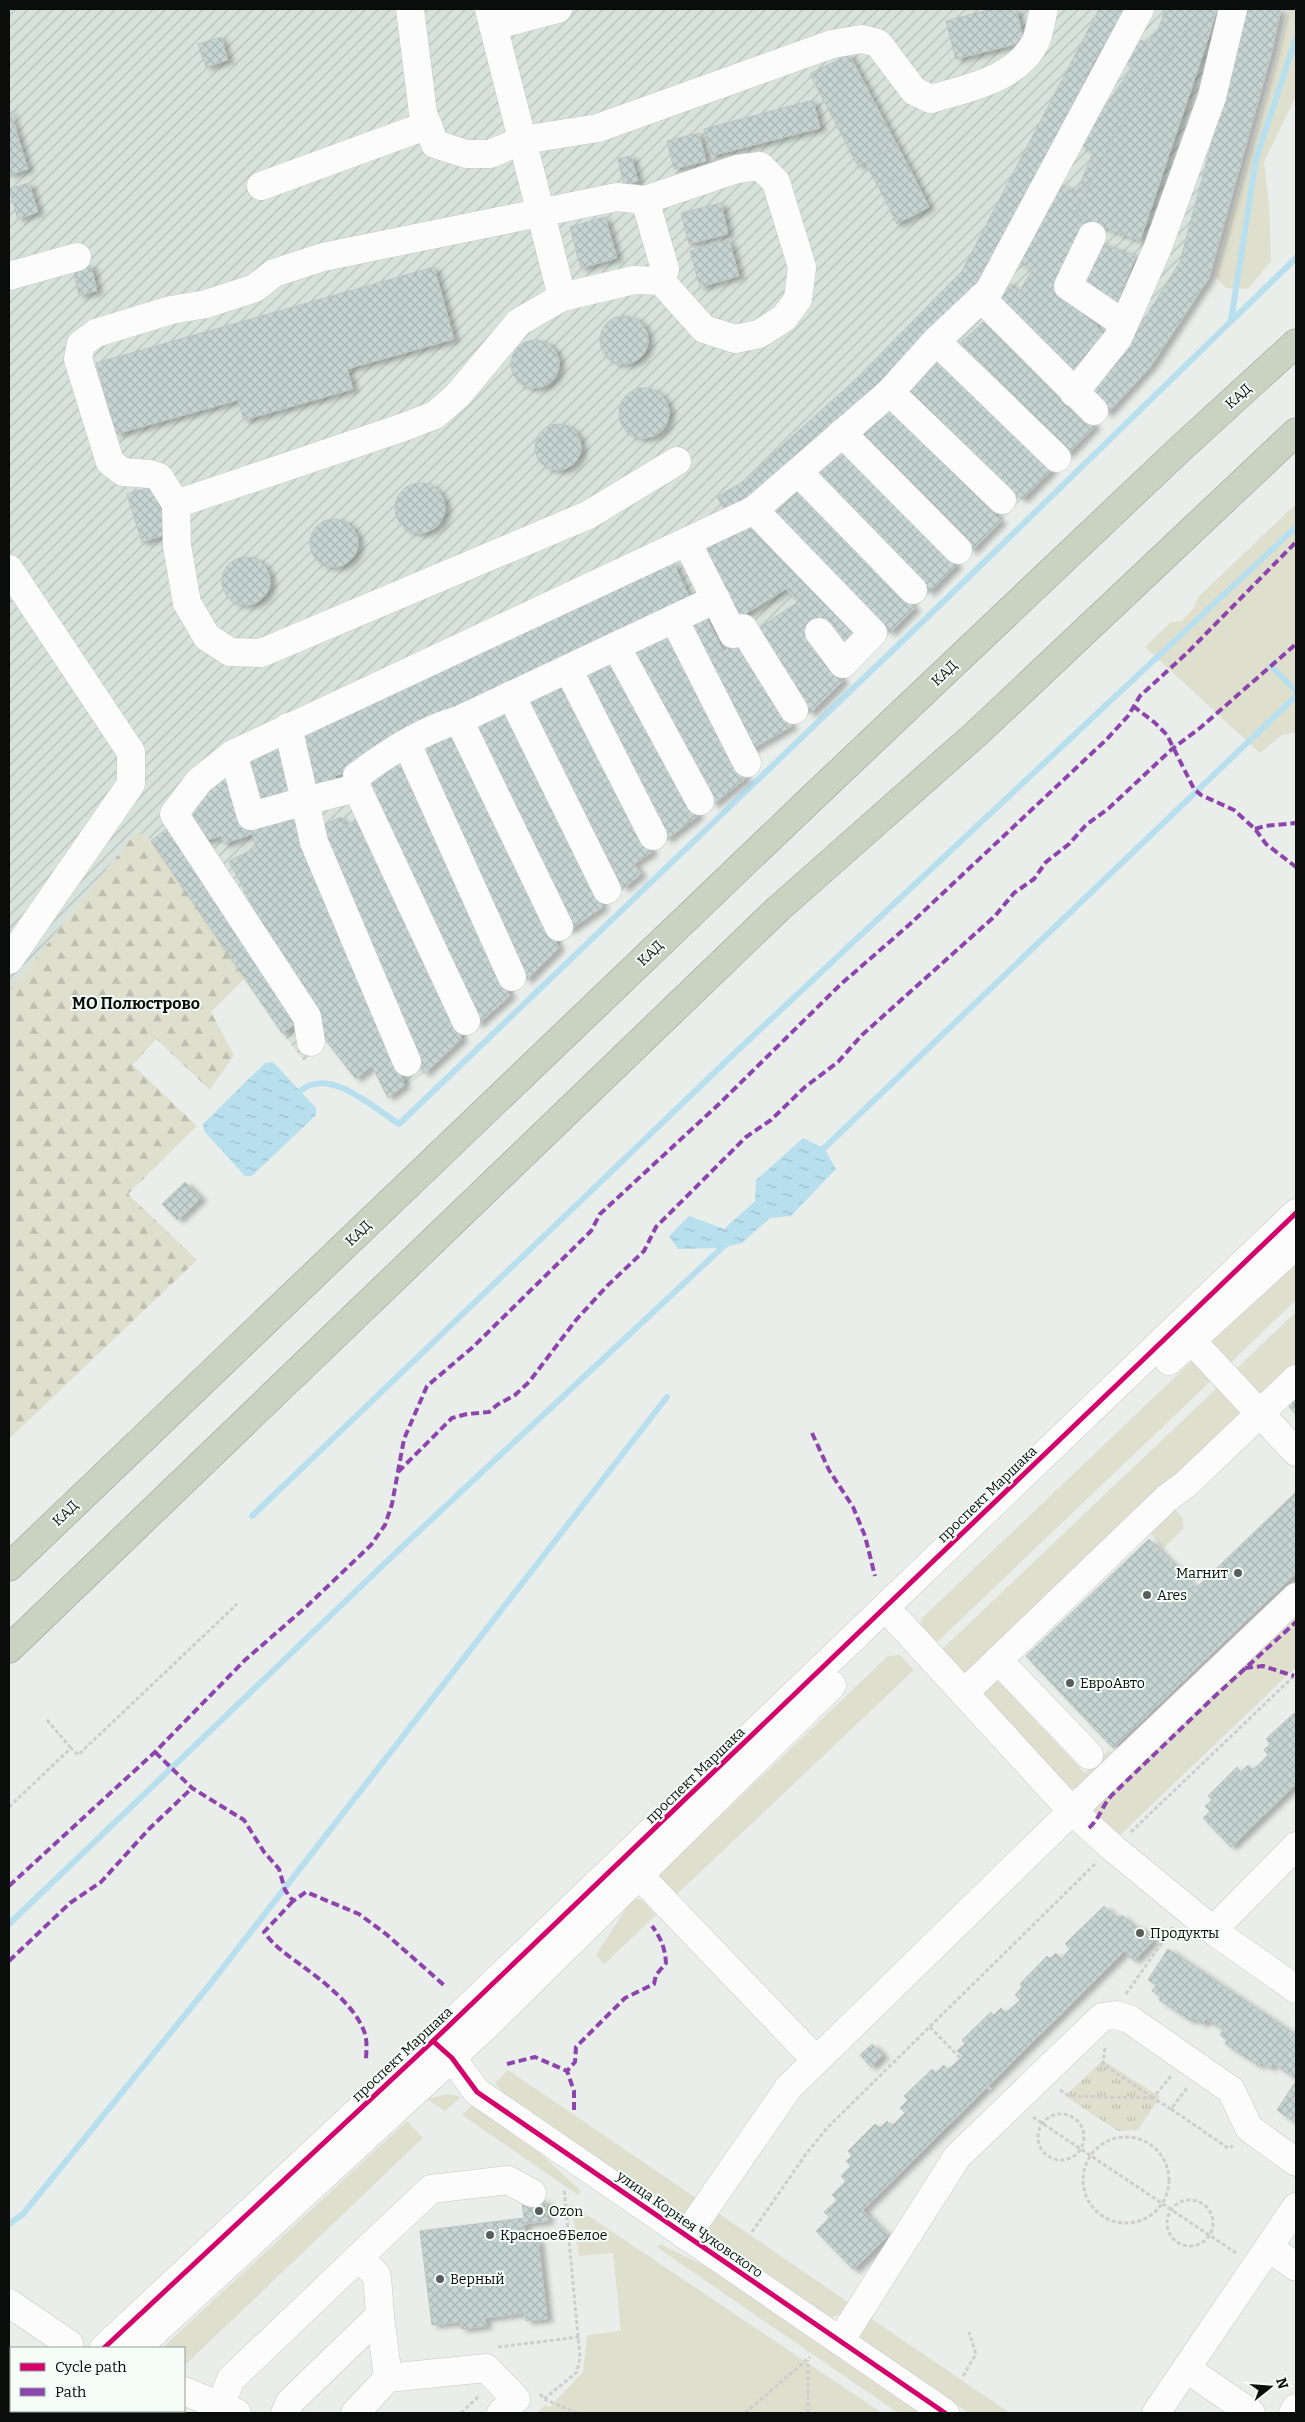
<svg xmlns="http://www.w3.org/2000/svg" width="1305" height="2422" viewBox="0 0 1305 2422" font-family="Bitter,serif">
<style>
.industrial{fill:url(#industrial-furrows)}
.grass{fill:#dfdfce}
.forest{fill:url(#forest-firs)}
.park{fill:url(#park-tufts)}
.water{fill:url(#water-ripples)}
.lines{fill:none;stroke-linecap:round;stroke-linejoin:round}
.stream{stroke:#b8dfed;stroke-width:6}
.building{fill:url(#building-cross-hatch);stroke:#bfc4c2;filter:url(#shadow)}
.minor-casing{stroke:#c5c9c6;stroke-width:29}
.highway-casing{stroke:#929d89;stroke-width:29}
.path{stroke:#cdcecd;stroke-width:3;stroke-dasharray:4 2.5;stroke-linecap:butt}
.minor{stroke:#fcfcfc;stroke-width:28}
.highway{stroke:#cad2c1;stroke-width:28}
.quiet{stroke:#8e44ad;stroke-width:4;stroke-dasharray:8 4;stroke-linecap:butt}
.cycleway-casing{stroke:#f4fdf8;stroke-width:8}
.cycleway{stroke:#d6006c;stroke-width:5}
.poi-dot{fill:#585c5a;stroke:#f4fdf8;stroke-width:2}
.labels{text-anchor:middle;stroke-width:4;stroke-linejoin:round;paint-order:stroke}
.street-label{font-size:14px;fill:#0a0d0c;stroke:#f4fdf8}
.poi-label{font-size:14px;fill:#0a0d0c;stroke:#f4fdf8;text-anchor:start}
.quarter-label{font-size:16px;font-weight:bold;fill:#0a0d0c;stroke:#f4fdf8}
</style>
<defs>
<pattern id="industrial-furrows" width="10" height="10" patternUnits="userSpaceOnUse" patternTransform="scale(1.25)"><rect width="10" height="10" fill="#d7e2dc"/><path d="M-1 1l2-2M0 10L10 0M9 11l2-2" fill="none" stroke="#b7c1bc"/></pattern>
<pattern id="forest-firs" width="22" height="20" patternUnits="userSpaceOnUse" patternTransform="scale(1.25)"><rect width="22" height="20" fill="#dfdfce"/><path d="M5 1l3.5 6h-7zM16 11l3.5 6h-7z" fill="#bebeb0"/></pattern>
<pattern id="park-tufts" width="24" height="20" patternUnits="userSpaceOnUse" patternTransform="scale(1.25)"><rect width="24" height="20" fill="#dfdfce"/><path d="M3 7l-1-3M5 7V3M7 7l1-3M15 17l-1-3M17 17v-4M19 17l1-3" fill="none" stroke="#bebeb0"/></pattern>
<pattern id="water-ripples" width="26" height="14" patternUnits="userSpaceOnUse" patternTransform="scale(1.25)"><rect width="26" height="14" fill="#b8dfed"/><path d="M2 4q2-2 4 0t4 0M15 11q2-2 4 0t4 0" fill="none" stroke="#9dbeca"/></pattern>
<pattern id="building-cross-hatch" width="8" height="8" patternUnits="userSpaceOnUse" patternTransform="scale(1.25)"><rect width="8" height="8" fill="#c6d5d3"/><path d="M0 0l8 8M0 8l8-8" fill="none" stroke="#a9b6b4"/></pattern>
<filter id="shadow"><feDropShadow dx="5.5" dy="3" stdDeviation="2.5" flood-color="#0004"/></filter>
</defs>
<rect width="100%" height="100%" fill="#e9eeeb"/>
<polygon class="industrial" points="9,9 1281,9 1272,51 1209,278 1151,366 1107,414 810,714 768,741 749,751 758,766 713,805 652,852 634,863 641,874 603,907 568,931 559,948 526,981 424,1074 388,1098 372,1067 356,1079 327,1042 304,1061 282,1033 151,841 137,831 9,992"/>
<g class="grass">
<polygon points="1288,9 1296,9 1296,96 1264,162 1269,204 1271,261 1248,289 1226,288 1215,276 1279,51"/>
<polygon points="1296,504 1296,732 1282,735 1260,753 1145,647 1171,622 1181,621 1194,608 1198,597"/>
<polygon points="1296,1260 1296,1300 1228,1365 1207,1343"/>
<polygon points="1296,1312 1296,1373 1265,1399 1233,1372"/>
<polygon points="1194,1359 1213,1379 933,1646 919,1631 921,1619"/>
<polygon points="1220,1385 1243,1412 966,1678 939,1652"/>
<polygon points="1173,1507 1182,1517 1184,1528 1163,1549 1148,1530"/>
<polygon points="1296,1611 1296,1667 1118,1837 1095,1813 1094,1808"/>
<polygon points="900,1655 914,1670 672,1899 658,1884 661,1872 888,1656"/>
<polygon points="997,1680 1085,1773 1109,1750 1116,1757 1077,1789 1067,1787 978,1692"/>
<polygon points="633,1898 642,1900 656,1915 604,1964 596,1955"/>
<polygon points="508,2070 699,2200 690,2213 681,2217 504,2095 495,2083"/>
<polygon points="448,2094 461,2097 445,2111 427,2099"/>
<polygon points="472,2105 540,2153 581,2191 578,2195 462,2115"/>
<polygon points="407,2121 423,2138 184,2366 184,2348 162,2348"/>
<polygon points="571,2204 882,2413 537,2413 545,2405 550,2407 583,2372 587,2335 621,2331 613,2253 579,2256"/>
<polygon points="715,2211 848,2302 840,2314 831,2318 708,2235 706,2223"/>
<polygon points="660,2244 715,2271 923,2413 898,2413 658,2248"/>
<polygon points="866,2315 1010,2413 969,2413 859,2338 858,2327"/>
</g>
<polygon class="forest" points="137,831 151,841 245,978 211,1012 234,1055 210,1090 156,1039 133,1065 197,1126 128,1194 197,1260 9,1439 9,992"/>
<polygon class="park" points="1103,2060 1160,2097 1138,2130 1118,2131 1065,2096"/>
<g class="water">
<polygon points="273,1062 316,1108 316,1115 252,1176 245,1176 204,1131 203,1124 265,1063"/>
<polygon points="803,1138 824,1148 836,1169 791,1216 770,1218 742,1243 722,1248 678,1249 669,1236 689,1216 724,1229 755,1201 756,1180"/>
</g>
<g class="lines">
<g class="stream">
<polyline points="1231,321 1256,159 1296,38"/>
<polyline points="1271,666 1296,691"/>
<path d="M 300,1091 C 330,1066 372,1107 399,1124 L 941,604 L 1296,258"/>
<polyline points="819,1153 1296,696"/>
<polyline points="252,1516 737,1051 1296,527"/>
<polyline points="9,1924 403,1546 726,1244"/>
<polyline points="9,2224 23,2214 211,1983 667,1397"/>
</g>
</g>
<g class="building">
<polygon points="992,9 1016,9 1024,42 956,59 946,21"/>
<polygon points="1099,9 1125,9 1092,65 987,276 872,397 742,506 727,513 717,497 742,482 857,378 962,271"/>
<polygon points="1165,9 1217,9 1208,39 1186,30 1116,133 1075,213 1086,220 1054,281 1081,307 1110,343 1072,384 993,303 1006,282 1019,292 1032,270 1016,260 1060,184 1076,193 1093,153 1081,145 1095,120 1132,68 1124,61 1141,40 1147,44 1159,28"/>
<polygon points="1247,9 1281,9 1272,51 1209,278 1151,366 1107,414 1084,392 1126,348 1180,262"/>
<polygon points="1186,30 1208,39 1140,241 1086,220 1075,213 1116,133"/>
<polygon points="221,37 228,60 206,67 198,44"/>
<polygon points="849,54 897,145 858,166 810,74"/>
<polygon points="813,100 820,128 711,156 704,129"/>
<polygon points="9,108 28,169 9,175"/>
<polygon points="699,133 706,161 674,169 667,141"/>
<polygon points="897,145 911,171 879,188 865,162"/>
<polygon points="631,156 638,181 624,185 618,159"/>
<polygon points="911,171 929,207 897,224 879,188"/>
<polygon points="29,183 38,212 18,219 9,189"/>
<polygon points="721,203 728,234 689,244 681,213"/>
<polygon points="605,217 617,258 581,268 570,227"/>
<polygon points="729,240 739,276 700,287 690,251"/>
<polygon points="1099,243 1136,256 1116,305 1081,290"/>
<polygon points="91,265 97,291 79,295 73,269"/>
<polygon points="434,267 454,339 347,369 353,389 244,420 238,400 116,434 96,363"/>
<circle cx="624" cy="340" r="24"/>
<polygon points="988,318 1095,426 1067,455 957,346"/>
<circle cx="535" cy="364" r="24"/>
<polygon points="940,360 1052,470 1022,500 910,392"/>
<circle cx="644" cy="413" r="25"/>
<polygon points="892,406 1001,521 972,551 861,436"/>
<circle cx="558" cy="447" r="23"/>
<polygon points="841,447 957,565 929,593 814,473"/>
<circle cx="420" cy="508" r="25"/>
<polygon points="153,486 168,534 142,542 127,494"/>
<polygon points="798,490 915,608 890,633 770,518"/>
<circle cx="334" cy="543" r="24"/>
<polygon points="748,526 860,636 848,649 816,620 804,627 843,681 810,714 753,632 798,602 786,589 739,618 705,564 706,546"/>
<circle cx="246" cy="581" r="24"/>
<polygon points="673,562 689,596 673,604 677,612 364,766 335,776 337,783 317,787 303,730"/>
<polygon points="703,611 723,651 739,641 792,726 749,751 683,622"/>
<polygon points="664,628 746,778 713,805 630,645"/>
<polygon points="612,658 698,816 666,840 579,674"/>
<polygon points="562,679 652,852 634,864 641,874 623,889 527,696"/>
<polygon points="503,707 603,907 568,931 468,724"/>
<polygon points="451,728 559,948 526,981 480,883 418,742"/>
<polygon points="282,742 298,791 262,801 250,758"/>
<polygon points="399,758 510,996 477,1025 364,775"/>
<polygon points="235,774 248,827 296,812 300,839 405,1085 388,1098 372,1066 356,1079 327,1042 313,1012 283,964 229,861 256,848 252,834 224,844 221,836 201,842 193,813 210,780"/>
<polygon points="341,817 345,826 365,817 462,1039 424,1074 321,826"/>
<polygon points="169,827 300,1021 282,1033 151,841"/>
<polygon points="185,1182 201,1198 178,1220 162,1204"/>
<polygon points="1296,1392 1296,1414 1285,1402"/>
<polygon points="1296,1492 1296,1573 1113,1748 1026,1656 1149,1539 1196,1588"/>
<polygon points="1294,1713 1296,1715 1296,1784 1231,1847 1203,1818 1210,1811 1205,1806 1212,1800 1208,1796 1237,1767 1241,1772 1248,1765 1253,1770 1268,1755 1264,1750 1270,1744 1266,1739"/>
<polygon points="1104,1906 1118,1919 1122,1915 1136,1929 1140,1926 1154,1940 1134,1961 1125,1951 863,2210 888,2236 854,2270 816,2231 830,2217 824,2212 837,2200 832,2195 846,2181 841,2176 851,2166 846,2161 852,2156 848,2151 875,2124 880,2128 887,2121 892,2126 905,2113 900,2108 908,2100 904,2096 932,2069 936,2073 944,2065 948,2070 963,2056 957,2051 965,2044 962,2040 991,2012 994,2015 1001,2008 1006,2013 1020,2000 1015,1995 1022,1987 1020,1984 1047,1956 1050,1959 1056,1953 1061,1959 1070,1949 1065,1944"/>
<polygon points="1168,1949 1296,2035 1296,2079 1273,2063 1270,2068 1261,2062 1259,2066 1225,2044 1227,2040 1220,2035 1223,2030 1206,2019 1203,2024 1193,2018 1191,2021 1159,2000 1161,1997 1152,1991 1156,1985 1148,1980"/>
<polygon points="872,2044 883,2055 871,2067 860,2055"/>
<polygon points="1296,2081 1296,2123 1277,2110"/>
<polygon points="545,2200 548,2221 524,2224 526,2241 538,2239 547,2319 526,2321 525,2313 485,2318 486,2326 461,2329 460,2322 432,2325 420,2231 524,2218 522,2202"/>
</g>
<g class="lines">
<defs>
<g id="minor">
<path d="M 410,9 L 423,113 L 435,144 L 466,154 L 490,154 L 523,140 L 598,128 L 832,44 L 862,39 L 878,43 L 914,91 L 931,99 C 968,88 1015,80 1035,43 C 1040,33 1041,19 1044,9"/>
<polyline points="489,9 562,297"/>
<polyline points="493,26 558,9"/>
<polyline points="261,186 428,125"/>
<polyline points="645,200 665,269 661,281"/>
<polyline points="1092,236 1068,286 1124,324"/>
<polyline points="9,276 77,257"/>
<polyline points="981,298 1094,411"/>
<polyline points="936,341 1057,458"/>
<polyline points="890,392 1002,500"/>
<polyline points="1074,393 1118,338 1158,247 1212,97 1233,9"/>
<polyline points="842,433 958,550"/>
<polyline points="798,472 913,590"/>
<polyline points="176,504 404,427 435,415 458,395 519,322 562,297 634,280 661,281 704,329 735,339 759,334 784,318 798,299 802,267 776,182 760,166 737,169 645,200 617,197 323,257 274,273 255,288 206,304 171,310 96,333 81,344 78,359 110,462 123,472 150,474 159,477 176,504 177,546 187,603 207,637 230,652 261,653 588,515 677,461"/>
<polyline points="754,510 873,633 843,664 819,632"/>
<polyline points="687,542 733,634 743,628 794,710"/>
<polyline points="9,569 131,752 131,784 9,960"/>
<polyline points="674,619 747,763"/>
<polyline points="616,646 700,801"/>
<polyline points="568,669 653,836"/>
<polyline points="511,695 607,890"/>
<polyline points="459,720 559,927"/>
<polyline points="407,744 512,977"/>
<polyline points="233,754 251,816 305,801 288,727"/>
<polyline points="357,788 466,1021"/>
<polyline points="311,1042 307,1017 174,814 199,781 233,754 754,510 890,392 936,341 989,291 1140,9"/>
<path d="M 407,1062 L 314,842 L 305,801 L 357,788 L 357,776 C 386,754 425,729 459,720 L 716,599"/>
<polyline points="1191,1340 1296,1452"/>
<polyline points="1169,1361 1296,1245"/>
<polyline points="897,1620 1072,1811 1113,1848 1215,1932 1222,1921 1296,1846"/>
<polyline points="998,1660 1089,1755"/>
<polyline points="964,1693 1167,1498 1186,1484 1296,1379"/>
<polyline points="638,1874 816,2060"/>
<polyline points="1215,1932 1296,1989"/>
<polyline points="438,2045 452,2058 477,2092 945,2413"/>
<polyline points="686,2236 789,2087 1072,1811 1296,1597"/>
<polyline points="1269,2247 1296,2267"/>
<polyline points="9,2303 69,2344"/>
<polyline points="380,2315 377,2276 359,2257 431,2189 508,2180 532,2193"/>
<polyline points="840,2341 957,2157 1102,2017 1116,2015 1129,2019 1231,2090 1249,2128 1296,2162"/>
<polyline points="104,2348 433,2041 1296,1213"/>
<polyline points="137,2348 485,2027 832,1685"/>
<polyline points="1187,2369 1251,2413"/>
<polyline points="184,2391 237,2413"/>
<polyline points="220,2406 231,2379 359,2257"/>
<polyline points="35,2413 38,2411"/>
<polyline points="68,2413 71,2411"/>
<polyline points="285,2413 290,2402 380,2315 388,2378"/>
<polyline points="355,2413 388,2378 486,2368 516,2399 501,2413"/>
<polyline points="1156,2413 1296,2207"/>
<polyline points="1293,2413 1296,2408"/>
</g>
<g id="highway">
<polyline points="9,1567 810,800 1179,450 1296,343"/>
<polyline points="9,1649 778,909 977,733 1296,432"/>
</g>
</defs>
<use href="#minor" class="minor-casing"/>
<use href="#highway" class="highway-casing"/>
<g class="path">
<polyline points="47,1720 71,1748"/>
<polyline points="9,1807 71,1748 78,1755 237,1604"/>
<polyline points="1131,1832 1296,1674"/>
<polyline points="1126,1994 1173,1927"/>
<polyline points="930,2027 960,2058"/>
<polyline points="1105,2048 1103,2064 1153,2098"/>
<polyline points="1171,2076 1153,2098 1171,2109 1187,2088"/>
<polyline points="988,2087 993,2092"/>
<polyline points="1060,2090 1069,2096 1153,2098"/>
<polyline points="1171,2109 1228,2148 1233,2146"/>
<circle cx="1061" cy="2137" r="23"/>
<polyline points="1033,2117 1236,2253"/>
<circle cx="1126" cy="2180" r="43"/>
<circle cx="1190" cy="2223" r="23"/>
<polyline points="752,2232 806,2154 828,2127 1095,1864"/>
<polyline points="498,2347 579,2337"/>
<polyline points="963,2376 976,2354 969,2332"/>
<polyline points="540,2394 544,2399 577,2372 580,2357 564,2188"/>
<polyline points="544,2399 577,2413"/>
<polyline points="461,2413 480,2395"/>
<polyline points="745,2413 810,2357"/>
<polyline points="808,2413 808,2360"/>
</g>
<use href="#minor" class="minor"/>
<use href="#highway" class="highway"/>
<g class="quiet">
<polyline points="1133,706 1154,722 1167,735 1194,789 1201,795 1234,810 1255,829 1266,844 1296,867"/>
<polyline points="1255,829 1265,826 1296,823"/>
<polyline points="812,1433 829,1470 853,1507 865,1536 875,1576"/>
<polyline points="398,1472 452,1418 467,1414 489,1412 497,1405 515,1395 529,1382 576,1320 607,1286 644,1251 656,1227 746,1137 771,1120 805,1087 838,1062 862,1035 995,916 1014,893 1034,879 1046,862 1069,844 1086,825 1109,808 1172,749 1200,728 1296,644"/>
<polyline points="1245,1668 1263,1666 1294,1676"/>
<polyline points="155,1752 192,1788 244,1820 264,1852 279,1869 285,1890 293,1901 306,1892 359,1914 386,1934 445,1986"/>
<path d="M 1089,1828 C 1101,1817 1101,1807 1112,1795 L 1215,1696 L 1296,1622"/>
<polyline points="9,1886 155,1752 245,1660 306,1607 371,1545 385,1525 392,1504 404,1439 427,1386 473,1347 591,1231 600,1214 719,1104 841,984 910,924 1107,739 1128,716 1140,696 1187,653 1296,542"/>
<path d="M 293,1901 L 264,1932 C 274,1946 287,1955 301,1965 C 323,1981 354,2005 364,2031 C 368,2041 366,2052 366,2062"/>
<polyline points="9,1961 70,1903 101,1882 149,1829 192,1788"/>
<polyline points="507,2064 535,2057 567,2071"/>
<path d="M 574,2110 L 574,2091 L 567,2071 L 575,2062 L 576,2047 L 625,1998 L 654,1984 L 656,1975 L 666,1963 C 665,1948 661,1938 652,1926"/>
</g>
<defs>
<g id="cycleway">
<polyline points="433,2041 452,2058 477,2092 945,2413"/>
<polyline points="104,2348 433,2041 1296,1213"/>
</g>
</defs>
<use href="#cycleway" class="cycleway-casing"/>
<use href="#cycleway" class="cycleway"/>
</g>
<g class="poi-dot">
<circle cx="1238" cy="1573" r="5"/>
<circle cx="1147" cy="1595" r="5"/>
<circle cx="1070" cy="1683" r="5"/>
<circle cx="1140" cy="1933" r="5"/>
<circle cx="539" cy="2211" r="5"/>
<circle cx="490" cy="2235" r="5"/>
<circle cx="440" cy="2279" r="5"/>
</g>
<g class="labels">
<g class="street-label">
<text transform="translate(1238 396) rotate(-42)" y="5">КАД</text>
<text transform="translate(944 673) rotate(-44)" y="5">КАД</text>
<text transform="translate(650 953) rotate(-44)" y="5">КАД</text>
<text transform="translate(358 1233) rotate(-44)" y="5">КАД</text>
<text transform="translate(987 1494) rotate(-44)" y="5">проспект Маршака</text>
<text transform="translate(65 1513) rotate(-44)" y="5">КАД</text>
<text transform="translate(695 1775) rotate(-44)" y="5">проспект Маршака</text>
<text transform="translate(402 2054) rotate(-43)" y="5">проспект Маршака</text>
<text transform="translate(690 2224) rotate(35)" y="5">улица Корнея Чуковского</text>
</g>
<g class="poi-label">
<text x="1228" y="1578" text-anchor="end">Магнит</text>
<text x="1157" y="1600">Ares</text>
<text x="1080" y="1688">ЕвроАвто</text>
<text x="1150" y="1938">Продукты</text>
<text x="549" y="2216">Ozon</text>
<text x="500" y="2240">Красное&amp;Белое</text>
<text x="450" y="2284">Верный</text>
</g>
<g class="quarter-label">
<text x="136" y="1009">МО Полюстрово</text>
</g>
</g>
<rect width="1305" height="2422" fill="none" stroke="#0a0d0c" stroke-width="20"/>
<rect x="10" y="2347" width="175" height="65" fill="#f4fdf8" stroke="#969d9a"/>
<rect x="20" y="2363" width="25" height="8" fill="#d6006c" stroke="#969d9a"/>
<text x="55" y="2372" font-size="15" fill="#0a0d0c">Cycle path</text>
<rect x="20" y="2388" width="25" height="8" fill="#8e44ad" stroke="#969d9a"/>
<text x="55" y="2397" font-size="15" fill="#0a0d0c">Path</text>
<g transform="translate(1270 2387) rotate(73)" stroke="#f4fdf8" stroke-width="4" paint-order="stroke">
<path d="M0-4L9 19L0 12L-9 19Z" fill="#0a0d0c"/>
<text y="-8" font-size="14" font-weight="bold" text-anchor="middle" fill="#0a0d0c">N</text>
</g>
</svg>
